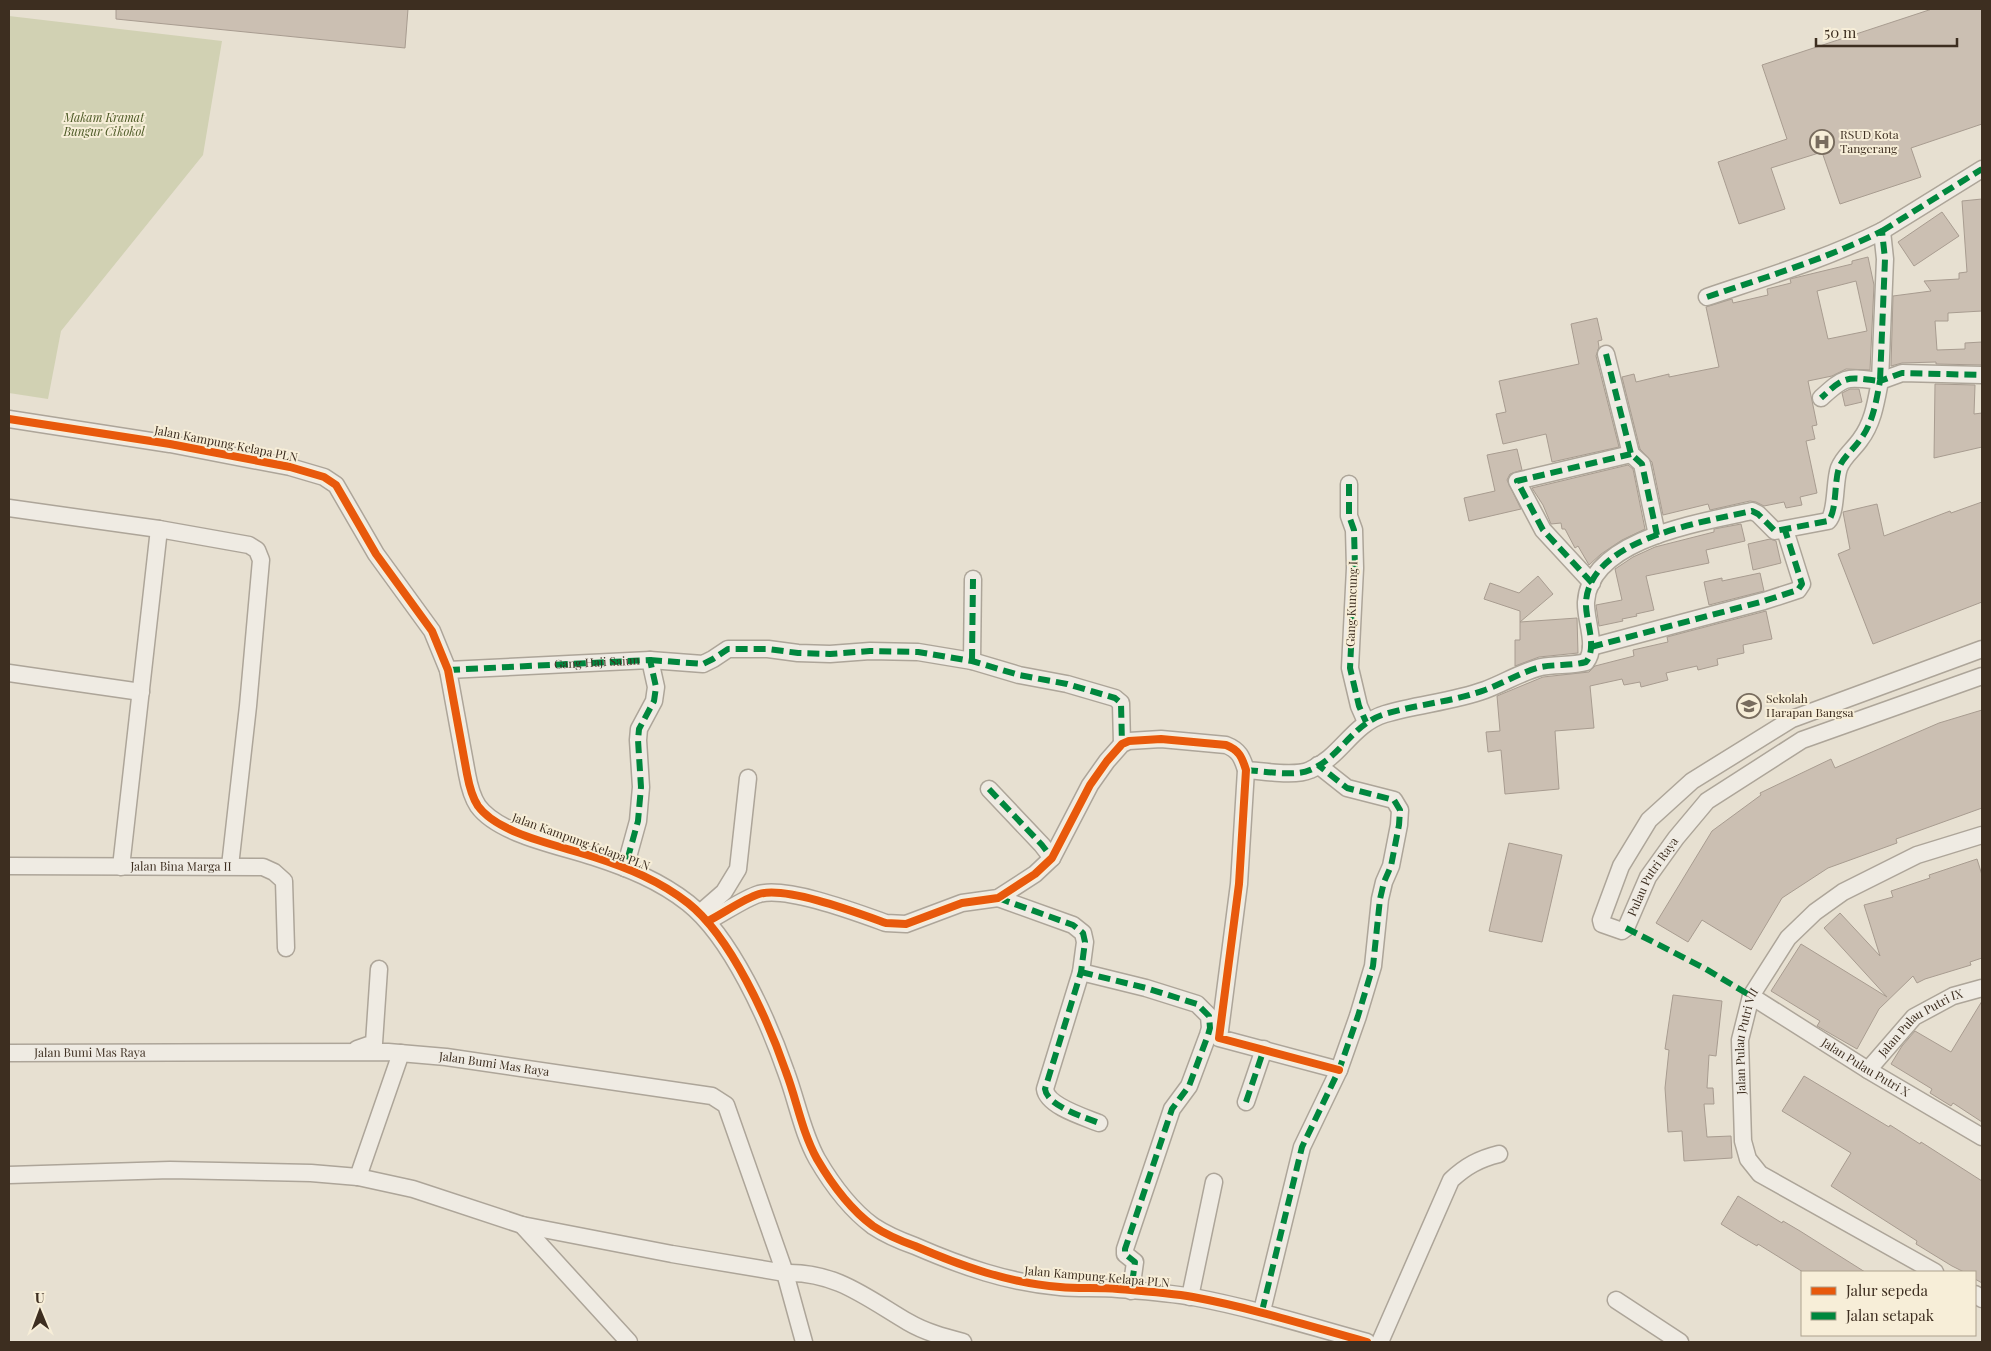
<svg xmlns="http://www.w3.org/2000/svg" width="1991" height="1351" viewBox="0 0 1991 1351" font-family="'Playfair Display',serif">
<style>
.cemetery{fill:#d1d1b3}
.building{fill:#cbbfb2;stroke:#a89c90;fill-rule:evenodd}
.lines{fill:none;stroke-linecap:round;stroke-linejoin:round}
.minor-casing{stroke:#ada599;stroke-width:19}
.minor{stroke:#efebe3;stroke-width:16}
.quiet{stroke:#00873e;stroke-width:6;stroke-dasharray:12 6;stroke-linecap:butt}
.cycleway-casing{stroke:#f7eed8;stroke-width:11}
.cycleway{stroke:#e8590c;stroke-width:8}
.labels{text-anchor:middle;stroke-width:4;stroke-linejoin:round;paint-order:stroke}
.park-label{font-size:12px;font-style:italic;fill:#4d5a26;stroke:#f7eed8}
.poi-label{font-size:12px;fill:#3d2e20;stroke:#f7eed8;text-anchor:start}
.street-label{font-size:12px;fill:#3d2e20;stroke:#f7eed8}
</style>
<rect width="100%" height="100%" fill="#e7e0d1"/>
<polygon class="cemetery" points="9,16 222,41 203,155 61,331 48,399 9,393"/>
<g class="building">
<polygon points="116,9 408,9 405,48 116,19"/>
<polygon points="1932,9 1982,9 1982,124 1911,148 1921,177 1840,204 1822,152 1771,168 1785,209 1739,224 1718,162 1787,139 1762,65"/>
<polygon points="1982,199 1982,311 1948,313 1948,321 1935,321 1937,350 1965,349 1965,343 1982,342 1982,365 1936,364 1936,362 1902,363 1891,366 1893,296 1931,291 1924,281 1959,279 1959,273 1967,272 1962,201"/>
<polygon points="1942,212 1959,236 1914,266 1898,242"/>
<path d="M 1868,257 L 1874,285 L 1870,370 L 1846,369 L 1832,376 L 1808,381 L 1817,425 L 1812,426 L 1815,439 L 1806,441 L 1817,493 L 1800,497 L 1802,505 L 1786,508 L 1784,502 L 1764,506 L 1756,502 L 1750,501 L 1710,510 L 1708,504 L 1663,515 L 1652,462 L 1640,449 L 1622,377 L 1634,374 L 1636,382 L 1669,374 L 1669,377 L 1719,367 L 1706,307 L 1732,299 L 1733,303 L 1768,295 L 1767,289 L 1791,283 L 1790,279 L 1852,264 L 1852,261 ZM 1856,281 L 1867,331 L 1828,339 L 1817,291 Z"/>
<polygon points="1597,318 1602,340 1598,341 1599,347 1596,356 1619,447 1552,462 1546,434 1503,444 1496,414 1506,412 1499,381 1579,364 1571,324"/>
<polygon points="1935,384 1975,385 1974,414 1982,413 1982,447 1934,458"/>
<polygon points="1850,389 1859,389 1862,402 1845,406 1842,393"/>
<polygon points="1517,449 1522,470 1510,474 1507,480 1521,509 1469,521 1464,498 1495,491 1487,455"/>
<polygon points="1628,465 1633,469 1645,529 1622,540 1601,554 1589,565 1578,546 1575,548 1565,529 1562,529 1561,523 1551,524 1543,505 1532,488"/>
<polygon points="1982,502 1982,602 1873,644 1838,554 1850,549 1843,512 1877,504 1884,536 1950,511 1951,513"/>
<polygon points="1741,524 1745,541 1706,550 1709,563 1646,576 1654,610 1636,614 1637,616 1622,619 1623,621 1599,626 1596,605 1622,600 1615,569 1633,557 1655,547 1714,532 1714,529"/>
<polygon points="1770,539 1776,541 1781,563 1753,570 1748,544"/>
<polygon points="1760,573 1764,591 1709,605 1704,582 1722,578 1722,581"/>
<polygon points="1538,576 1553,594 1520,622 1577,618 1578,653 1539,657 1515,666 1515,640 1520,640 1520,611 1484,599 1490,583 1519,593"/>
<polygon points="1766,611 1772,639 1743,645 1744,653 1717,659 1718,665 1698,670 1697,666 1666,673 1668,680 1641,687 1640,682 1624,685 1622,679 1590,686 1594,728 1555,731 1559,789 1505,794 1501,750 1488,752 1486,732 1500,731 1497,696 1543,677 1589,672 1595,666 1634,656 1633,650 1668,642 1667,637"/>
<polygon points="1982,710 1982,808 1896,839 1897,843 1828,868 1782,898 1751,950 1702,920 1688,942 1656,923 1712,831 1761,795 1760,793 1831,759 1835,768 1939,723"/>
<polygon points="1509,843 1562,855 1542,942 1489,931"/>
<polygon points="1977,859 1982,875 1982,958 1970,962 1971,965 1925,979 1917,983 1913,976 1879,1009 1857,1049 1817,1026 1820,1021 1771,991 1801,944 1887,997 1824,928 1840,913 1880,956 1864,905 1893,897 1891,891 1930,878 1929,875"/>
<polygon points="1673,995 1722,1001 1716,1056 1709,1055 1707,1088 1713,1088 1714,1104 1704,1104 1707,1137 1731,1136 1732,1158 1684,1161 1682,1131 1668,1132 1665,1088 1669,1050 1665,1049"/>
<polygon points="1982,1001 1982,1122 1953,1103 1951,1106 1930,1093 1932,1089 1891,1064 1902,1046 1915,1031 1951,1052"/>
<polygon points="1804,1076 1889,1127 1890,1125 1920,1144 1921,1142 1982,1181 1982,1283 1975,1279 1975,1272 1964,1272 1952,1266 1916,1244 1917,1241 1831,1186 1851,1153 1782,1111"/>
<polygon points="1738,1196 1782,1223 1783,1221 1800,1231 1865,1272 1803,1272 1758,1244 1757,1246 1740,1236 1721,1224"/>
</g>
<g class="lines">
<defs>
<g id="minor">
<polyline points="1882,231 1982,169"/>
<path d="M 1707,297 C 1766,277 1826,259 1882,231 L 1885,259 L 1880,381 C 1846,377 1846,375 1821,398"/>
<polyline points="1606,354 1631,454 1642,464 1657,535"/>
<path d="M 9,419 L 170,444 L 290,467 L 324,477 L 336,485 L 376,554 L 432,631 L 448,670 L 467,774 C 469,785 472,797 478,806 C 499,835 562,846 594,857 C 628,868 660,881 688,903 C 731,937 768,1020 786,1072 C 797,1101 802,1132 817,1159 C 831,1183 850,1209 873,1226 C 885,1234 901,1241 915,1246 C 961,1266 1009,1283 1060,1287 C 1079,1289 1098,1287 1118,1289 C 1142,1291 1169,1293 1193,1297 C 1252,1308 1309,1326 1367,1342"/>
<polyline points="1349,484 1349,516 1354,530 1355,568 1350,668 1359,706 1366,722"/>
<polyline points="9,508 159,529 249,545 257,550 261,560 248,706 230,866"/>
<polyline points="1592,583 1543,530 1517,481 1631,454"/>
<polyline points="1591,647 1764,601 1798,590 1802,584 1785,530"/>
<path id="s1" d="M 1982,649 L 1792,719 L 1692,781 L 1649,820 L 1621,866 L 1601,920 L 1602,924 L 1622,931 L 1626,928 L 1648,877 L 1676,838 L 1707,801 L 1802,740 L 1982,676"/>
<polyline points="650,660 703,664 713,659 728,649 768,649 798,653 830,654 870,651 918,652 972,661 1019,675 1067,684 1115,698 1121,703 1122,744"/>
<polyline points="972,661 973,579"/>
<polyline points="448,670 650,660 656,687 654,701 639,729 638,740 641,787 638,821 625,868"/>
<polyline points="9,673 141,692"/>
<path d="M 1246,770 C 1263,771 1295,777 1310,770 C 1341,757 1352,724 1385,714 C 1418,704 1452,702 1485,690 C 1504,683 1521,672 1541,667 C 1556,664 1572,666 1586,662 C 1598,647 1585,620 1586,602 C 1590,538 1704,522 1752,511 L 1758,514 L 1775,531 L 1828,521 C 1837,512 1834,482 1839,468 C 1843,457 1853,450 1860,440 C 1873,423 1876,402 1880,381 L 1902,373 L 1982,375"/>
<polyline points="989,789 1042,845 1052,858"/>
<path id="s2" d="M 9,866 L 263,867 L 274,872 L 284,881 L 286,948"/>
<polyline points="121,867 159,529"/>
<path d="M 998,898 L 1073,925 L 1083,933 L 1085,942 L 1081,972 L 1045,1089 C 1047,1106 1084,1117 1099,1123"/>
<polyline points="700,913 724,892 738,869 748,778"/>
<path d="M 708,921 C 724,913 743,899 759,894 C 787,886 858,913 886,923 L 906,924 L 962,903 L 998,898 L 1035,874 L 1052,858 L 1090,785 L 1107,761 L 1122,744 L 1129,741 L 1161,739 L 1226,745 C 1239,750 1242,757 1246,770 L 1239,884 L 1219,1038 L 1339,1070"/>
<polyline points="1081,972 1146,988 1197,1004 1209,1016 1210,1028 1208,1035 1189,1086 1172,1109 1125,1249 1125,1254 1135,1262 1131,1291"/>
<path id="s3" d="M 1751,996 L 1868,1070 L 1982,1137"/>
<polyline points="357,1049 374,1043 379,969"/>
<path id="s4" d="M 9,1053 L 388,1052 L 446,1057 L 712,1096 L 726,1105 L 785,1273 L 804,1342"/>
<path id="s5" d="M 1868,1070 L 1914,1017 L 1953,996 L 1982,988"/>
<polyline points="1246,1102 1264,1049"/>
<path d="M 9,1175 L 170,1170 L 311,1173 L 358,1177 L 413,1189 L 522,1225 L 672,1254 L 785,1273 C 835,1271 867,1298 908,1322 C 925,1332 944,1337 963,1342"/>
<polyline points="358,1177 401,1053"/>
<polyline points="522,1225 629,1342"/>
<path id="s6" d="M 1935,1272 L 1760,1174 L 1748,1159 L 1743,1141 L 1740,1040 L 1751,996 L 1788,938 L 1815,912 L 1843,892 L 1917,855 L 1982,835"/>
<polyline points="1975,1294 1982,1299"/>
<polyline points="1190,1297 1214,1182"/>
<polyline points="1616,1300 1680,1342"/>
<polyline points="1262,1311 1302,1147 1339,1070 1358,1016 1373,966 1380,899 1384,882 1391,866 1399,825 1400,810 1394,800 1347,788 1318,765"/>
<path d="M 1380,1342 L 1451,1180 C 1466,1166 1479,1159 1499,1154"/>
</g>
</defs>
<use href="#minor" class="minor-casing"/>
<use href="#minor" class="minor"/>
<g class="quiet">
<polyline points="1882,231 1982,169"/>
<path d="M 1707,297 C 1766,277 1826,259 1882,231 L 1885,259 L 1880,381 C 1846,377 1846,375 1821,398"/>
<polyline points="1606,354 1631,454 1642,464 1657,535"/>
<polyline points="1349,484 1349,516 1354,530 1355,568 1350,668 1359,706 1366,722"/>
<polyline points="1592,583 1543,530 1517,481 1631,454"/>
<polyline points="1591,647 1764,601 1798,590 1802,584 1785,530"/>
<polyline points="650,660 703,664 713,659 728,649 768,649 798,653 830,654 870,651 918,652 972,661 1019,675 1067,684 1115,698 1121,703 1122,744"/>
<polyline points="972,661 973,579"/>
<path id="s7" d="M 448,670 L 650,660 L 656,687 L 654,701 L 639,729 L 638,740 L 641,787 L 638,821 L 625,868"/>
<path d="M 1246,770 C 1263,771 1295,777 1310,770 C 1341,757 1352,724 1385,714 C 1418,704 1452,702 1485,690 C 1504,683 1521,672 1541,667 C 1556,664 1572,666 1586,662 C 1598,647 1585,620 1586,602 C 1590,538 1704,522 1752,511 L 1758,514 L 1775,531 L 1828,521 C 1837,512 1834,482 1839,468 C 1843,457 1853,450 1860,440 C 1873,423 1876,402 1880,381 L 1902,373 L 1982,375"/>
<polyline points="989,789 1042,845 1052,858"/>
<path d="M 998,898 L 1073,925 L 1083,933 L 1085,942 L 1081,972 L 1045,1089 C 1047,1106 1084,1117 1099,1123"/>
<polyline points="1626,928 1706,969 1751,996"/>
<polyline points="1081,972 1146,988 1197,1004 1209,1016 1210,1028 1208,1035 1189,1086 1172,1109 1125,1249 1125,1254 1135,1262 1131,1291"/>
<polyline points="1246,1102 1264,1049"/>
<polyline points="1262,1311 1302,1147 1339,1070 1358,1016 1373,966 1380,899 1384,882 1391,866 1399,825 1400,810 1394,800 1347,788 1318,765"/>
</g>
<defs>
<g id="cycleway">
<path d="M 9,419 L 170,444 L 290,467 L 324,477 L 336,485 L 376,554 L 432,631 L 448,670 L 467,774 C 469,785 472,797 478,806 C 499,835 562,846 594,857 C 628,868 660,881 688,903 C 731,937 768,1020 786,1072 C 797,1101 802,1132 817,1159 C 831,1183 850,1209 873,1226 C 885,1234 901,1241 915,1246 C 961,1266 1009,1283 1060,1287 C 1079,1289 1098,1287 1118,1289 C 1142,1291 1169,1293 1193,1297 C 1252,1308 1309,1326 1367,1342"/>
<path d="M 708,921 C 724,913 743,899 759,894 C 787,886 858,913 886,923 L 906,924 L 962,903 L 998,898 L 1035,874 L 1052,858 L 1090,785 L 1107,761 L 1122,744 L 1129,741 L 1161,739 L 1226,745 C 1239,750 1242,757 1246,770 L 1239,884 L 1219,1038 L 1339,1070"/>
</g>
</defs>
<use href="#cycleway" class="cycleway-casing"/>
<use href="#cycleway" class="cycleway"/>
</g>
<defs>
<symbol id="hospital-ring" viewBox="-11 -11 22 22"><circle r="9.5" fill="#f7eed8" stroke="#786c5e" stroke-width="1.5"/><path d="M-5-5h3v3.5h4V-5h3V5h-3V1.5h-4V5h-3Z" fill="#786c5e"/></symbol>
<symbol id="school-ring" viewBox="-11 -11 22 22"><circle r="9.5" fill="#f7eed8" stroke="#786c5e" stroke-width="1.5"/><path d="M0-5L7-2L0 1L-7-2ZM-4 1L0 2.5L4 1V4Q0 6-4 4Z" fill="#786c5e"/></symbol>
</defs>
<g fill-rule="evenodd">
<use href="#hospital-ring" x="1808" y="128" width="28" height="28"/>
<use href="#school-ring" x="1735" y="692" width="28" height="28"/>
</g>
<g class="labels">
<g class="park-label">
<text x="104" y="122">Makam Kramat<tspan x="104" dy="14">Bungur Cikokol</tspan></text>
</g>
<g class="poi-label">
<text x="1840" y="139">RSUD Kota<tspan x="1840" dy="14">Tangerang</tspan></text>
<text x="1766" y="703">Sekolah<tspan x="1766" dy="14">Harapan Bangsa</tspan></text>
</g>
<g class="street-label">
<text transform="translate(226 444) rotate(11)" y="4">Jalan Kampung Kelapa PLN</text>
<text transform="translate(1352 604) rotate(-88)" y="4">Gang Kuncung I</text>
<text dy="4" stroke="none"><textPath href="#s7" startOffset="149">Gang Haji Saiun</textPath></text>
<text transform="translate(581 842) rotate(20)" y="4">Jalan Kampung Kelapa PLN</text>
<text dy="4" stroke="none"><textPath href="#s2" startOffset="172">Jalan Bina Marga II</textPath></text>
<text dy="4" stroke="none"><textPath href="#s1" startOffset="578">Pulau Putri Raya</textPath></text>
<text dy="4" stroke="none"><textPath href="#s5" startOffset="72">Jalan Pulau Putri IX</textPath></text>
<text dy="4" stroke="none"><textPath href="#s6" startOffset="339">Jalan Pulau Putri VII</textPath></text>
<text dy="4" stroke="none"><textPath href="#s4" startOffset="81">Jalan Bumi Mas Raya</textPath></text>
<text dy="4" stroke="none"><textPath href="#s4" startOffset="486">Jalan Bumi Mas Raya</textPath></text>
<text dy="4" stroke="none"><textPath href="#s3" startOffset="135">Jalan Pulau Putri X</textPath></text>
<text transform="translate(1097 1277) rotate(5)" y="4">Jalan Kampung Kelapa PLN</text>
</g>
</g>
<rect width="1991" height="1351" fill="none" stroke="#3d2e20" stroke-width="20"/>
<rect x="1801" y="1271" width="175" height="65" fill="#f7eed8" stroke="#ada18e"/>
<rect x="1811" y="1287" width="25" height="8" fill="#e8590c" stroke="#ada18e"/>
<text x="1846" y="1296" font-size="15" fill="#3d2e20">Jalur sepeda</text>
<rect x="1811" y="1312" width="25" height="8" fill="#00873e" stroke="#ada18e"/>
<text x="1846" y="1321" font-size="15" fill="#3d2e20">Jalan setapak</text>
<g transform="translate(40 1311) rotate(359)" stroke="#f7eed8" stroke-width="4" paint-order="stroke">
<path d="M0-4L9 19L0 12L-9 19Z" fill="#3d2e20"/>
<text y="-8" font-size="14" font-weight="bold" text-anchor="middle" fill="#3d2e20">U</text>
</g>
<path d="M1816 38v8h141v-8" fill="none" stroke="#3d2e20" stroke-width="2.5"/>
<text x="1824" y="38" font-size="15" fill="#3d2e20" stroke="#f7eed8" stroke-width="4" paint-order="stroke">50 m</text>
</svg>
